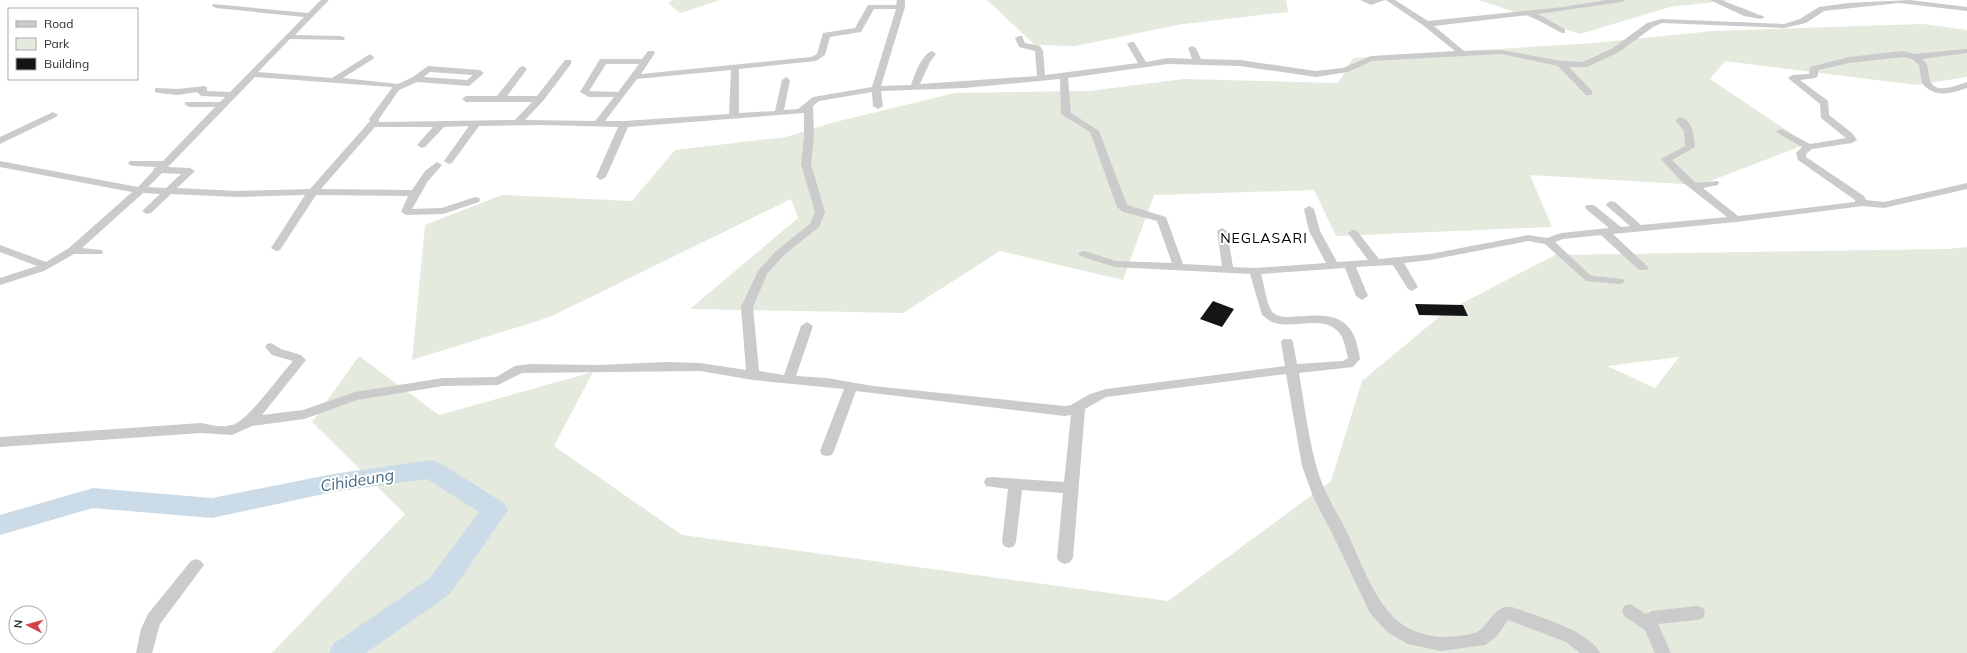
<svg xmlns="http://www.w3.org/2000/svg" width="1967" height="653" viewBox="0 0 1967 653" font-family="Mulish,sans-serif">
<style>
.green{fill:#e4eadd;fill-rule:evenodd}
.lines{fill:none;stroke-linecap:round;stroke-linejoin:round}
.river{fill:#cbdce8;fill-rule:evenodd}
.building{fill:#151515}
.minor{fill:#cbcbcb;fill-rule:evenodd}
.labels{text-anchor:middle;stroke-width:4;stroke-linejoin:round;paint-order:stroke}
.quarter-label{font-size:14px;letter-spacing:1px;fill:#000;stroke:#fff}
.near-water-label{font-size:16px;font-style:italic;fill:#456b87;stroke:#fff}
</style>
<rect width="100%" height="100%" fill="#fff"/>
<g class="green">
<polygon points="672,0 720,0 680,13 668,3"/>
<polygon points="987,0 1286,0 1288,12 1183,24 1075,46 1035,45"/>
<polygon points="1479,0 1732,0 1670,7 1580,34"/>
<polygon points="1923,24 1967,30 1967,77 1917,85 1725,61 1710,79 1807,144 1700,185 1530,175 1552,227 1336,236 1314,190 1154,195 1123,280 1000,251 903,313 690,309 798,218 791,199 550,317 412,360 425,225 502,195 632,201 675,150 786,137 831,123 955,93 1089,91 1184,79 1338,83 1353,58 1594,43 1713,31"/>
<path d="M 1967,247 L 1967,653 L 272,653 L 405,514 L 312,422 L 359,356 L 439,415 L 593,372 L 554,446 L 682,535 L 1168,601 L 1331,481 L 1362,381 L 1445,312 L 1555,255 L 1948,249 ZM 1679,357 L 1655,388 L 1607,366 Z"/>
</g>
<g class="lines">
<polygon class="river" points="431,460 440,463 504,503 508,510 450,594 366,653 329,653 333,644 430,578 479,512 427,479 333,492 212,518 93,508 0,535 0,515 93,488 212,498 333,474"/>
</g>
<g class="building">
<polygon points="1213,301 1234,309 1222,327 1200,319"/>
<polygon points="1415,304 1463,305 1468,316 1419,315"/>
</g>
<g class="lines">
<g class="minor">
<path d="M 321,0 L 329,0 L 295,35 L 341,36 L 345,38 L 344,40 L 290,39 L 258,72 L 332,78 L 370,54 L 374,57 L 373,59 L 343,78 L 398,84 L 413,77 L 428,66 L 480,70 L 484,73 L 469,86 L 417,82 L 399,90 L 379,119 L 379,122 L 384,122 L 515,120 L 532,102 L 466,102 L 462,99 L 466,96 L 497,96 L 520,67 L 523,66 L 527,69 L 507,96 L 537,96 L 565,60 L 571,60 L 571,64 L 543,101 L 525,120 L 595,121 L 614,97 L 589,97 L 580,92 L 600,59 L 642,59 L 648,51 L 654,51 L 655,53 L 641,74 L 811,57 L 817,54 L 823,33 L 855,28 L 868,5 L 896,5 L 897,0 L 905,0 L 905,7 L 881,86 L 911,85 C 915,75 921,55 932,51 L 936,54 L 930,62 L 920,84 L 1037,76 L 1035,51 L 1019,47 L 1015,38 L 1019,36 L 1022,36 L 1025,43 L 1040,46 L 1043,51 L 1045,75 L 1138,63 L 1127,44 L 1131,42 L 1134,42 L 1146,62 L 1168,58 L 1192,59 L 1188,48 L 1192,46 L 1196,48 L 1201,59 L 1240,60 L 1316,71 L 1343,68 L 1371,56 L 1455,51 L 1424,26 L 1386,0 L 1395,0 L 1428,21 L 1563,7 L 1607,0 L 1626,0 L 1622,2 L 1538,14 L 1565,29 L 1565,33 L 1562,33 L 1528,15 L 1434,26 L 1464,51 L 1501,50 L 1561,61 L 1583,62 L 1613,48 L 1647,23 L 1661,19 L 1784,24 L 1800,19 L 1819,7 L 1848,3 L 1910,0 L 1967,7 L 1967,11 L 1899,3 L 1824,11 L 1806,23 L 1784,28 L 1662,23 L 1653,27 L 1619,52 L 1587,67 L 1569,67 L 1592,91 L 1592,95 L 1586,95 L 1558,66 L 1501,54 L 1372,61 L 1348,72 L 1316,77 L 1240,66 L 1168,64 L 1068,78 L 1071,113 L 1099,131 L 1127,205 L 1166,217 L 1183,264 L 1222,266 L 1217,231 L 1222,228 L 1227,231 L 1233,267 L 1255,268 L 1326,263 L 1309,231 L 1304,209 L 1309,206 L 1314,209 L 1320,231 L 1337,262 L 1368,260 L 1348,233 L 1353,230 L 1357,231 L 1379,259 L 1430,254 L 1528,235 L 1547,238 L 1561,233 L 1609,228 L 1586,209 L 1585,207 L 1586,205 L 1594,205 L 1621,227 L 1630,226 L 1607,206 L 1606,204 L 1611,201 L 1615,202 L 1641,225 L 1727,217 L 1681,181 L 1661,159 L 1685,146 L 1684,131 L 1675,120 L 1680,117 C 1693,120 1694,136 1695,147 L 1672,160 L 1696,183 L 1718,181 L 1719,183 L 1718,185 L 1703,188 L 1738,216 L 1855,202 L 1855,200 L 1798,160 L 1796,153 L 1802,147 L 1776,132 L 1781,129 L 1784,130 L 1810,144 L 1846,138 L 1821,118 L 1820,104 L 1788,78 L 1792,75 L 1809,74 L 1810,67 L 1849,57 L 1903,51 L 1914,54 L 1967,49 L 1967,53 L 1922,59 C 1928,64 1928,68 1929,75 C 1931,97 1954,86 1967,82 L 1967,88 C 1951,94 1933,98 1922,83 L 1919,65 L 1912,59 L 1903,57 L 1849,63 L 1818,70 L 1818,75 L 1816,78 L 1800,80 L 1828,101 L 1829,115 L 1852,133 L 1857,140 L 1852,143 L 1812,149 L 1806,154 L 1806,157 L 1864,196 L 1866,200 L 1884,202 L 1967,183 L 1967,189 L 1884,208 L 1863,206 L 1736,222 L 1613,234 L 1647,266 L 1649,268 L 1647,270 L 1639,270 L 1601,235 L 1563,239 L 1555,242 L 1589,274 L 1593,276 L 1623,279 L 1625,281 L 1623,283 L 1619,284 L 1586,281 L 1545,244 L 1528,241 L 1430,260 L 1404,263 L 1418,287 L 1412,291 L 1408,289 L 1393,265 L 1356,267 L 1368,296 L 1362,300 L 1356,296 L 1345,268 L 1261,274 C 1264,285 1266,300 1271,310 C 1283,330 1338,296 1355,338 C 1357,345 1359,352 1360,359 L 1353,367 L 1299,373 C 1304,403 1308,435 1316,465 C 1322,488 1334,508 1345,528 C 1360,558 1373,601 1399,622 C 1410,631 1427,636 1441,637 C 1449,637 1472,635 1477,632 C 1490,624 1495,604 1512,607 C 1536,616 1589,630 1600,653 L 1580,653 L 1566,642 L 1508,620 L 1497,636 L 1485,645 L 1441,651 L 1408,644 L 1387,632 L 1370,613 L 1331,531 L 1314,499 L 1302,466 L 1286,374 L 1106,397 L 1085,409 L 1073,558 L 1070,562 L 1065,564 L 1060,562 L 1057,558 L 1063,493 L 1022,490 L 1016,542 L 1014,546 L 1009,548 L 1004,546 L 1002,542 L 1008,489 L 986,486 L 984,482 L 986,478 L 991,477 L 1064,482 L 1071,415 L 1065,416 L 856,391 L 834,451 L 832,455 L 827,456 L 822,455 L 820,451 L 844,389 L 753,380 L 700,371 L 522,373 L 498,385 L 443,386 L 357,400 L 304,419 L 252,426 L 232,435 L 201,433 L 0,447 L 0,437 L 201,423 C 211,425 222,428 232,425 C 248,421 280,375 293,361 L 272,355 L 265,347 L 267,344 L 271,343 L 281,349 L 301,355 L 306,360 L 262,415 L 303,410 L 355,392 L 443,378 L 496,377 L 515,366 L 529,364 L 599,365 L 666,362 L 700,363 L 746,370 L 741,307 L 758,271 L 776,251 L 810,224 L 815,212 L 801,164 L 804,136 L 804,113 L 628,127 L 606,177 L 601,180 L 596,177 L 618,127 L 543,125 L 479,126 L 452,163 L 449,164 L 444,161 L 469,126 L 444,127 L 425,147 L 422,148 L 417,145 L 433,127 L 375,127 L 321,189 L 412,190 L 425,171 L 437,162 L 442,165 L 428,181 L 412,209 L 442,208 L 475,197 L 479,198 L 480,200 L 479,202 L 443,214 L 406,215 L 401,212 L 408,196 L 316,195 L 280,250 L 276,251 L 271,248 L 305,195 L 237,197 L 171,194 L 151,213 L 147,214 L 142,211 L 160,194 L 143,193 L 82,248 L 102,250 L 103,252 L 102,254 L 74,254 L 44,271 L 0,285 L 0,278 L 37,266 L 0,252 L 0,245 L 46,262 L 69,248 L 132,192 L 0,167 L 0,161 L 138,187 L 153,171 L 154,168 L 157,167 L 133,166 L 130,165 L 128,163 L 130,161 L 163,161 L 215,107 L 189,107 L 184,104 L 186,102 L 220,102 L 225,97 L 201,96 L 197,92 L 178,95 L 158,93 L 155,92 L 155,88 L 178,89 L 204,86 L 207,87 L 207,91 L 230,92 L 304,17 L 216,8 L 212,6 L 213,4 L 308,13 ZM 874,9 L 896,9 L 872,87 L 813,97 L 798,109 L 784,110 L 790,80 L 786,77 L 782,80 L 775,111 L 739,113 L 739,69 L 816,61 L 825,55 L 830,37 L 861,32 ZM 606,64 L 639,64 L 618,92 L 589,91 ZM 731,70 L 729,114 L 624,121 L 605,121 L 637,79 ZM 430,72 L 473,75 L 467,80 L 424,77 ZM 255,77 L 391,87 L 392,88 L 369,119 L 370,121 L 310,189 L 237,191 L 177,188 L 195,171 L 190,168 L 168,167 ZM 1060,79 L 1061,114 L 1090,132 L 1117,207 L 1123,212 L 1157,221 L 1172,263 L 1116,261 L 1084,251 L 1080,252 L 1078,254 L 1080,256 L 1115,267 L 1250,274 L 1262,315 C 1265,317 1268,320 1272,322 C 1295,331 1327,311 1342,337 C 1345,343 1346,351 1348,358 L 1343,361 L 1297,364 L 1293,342 L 1291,339 L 1283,339 L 1281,342 L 1285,366 L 1106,389 L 1090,394 L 1071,405 L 1065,406 L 873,386 L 827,378 L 796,376 L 813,326 L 807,322 L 801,326 L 784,375 L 759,371 L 753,307 L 767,274 L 784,255 L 819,227 L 825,212 L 811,164 L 814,136 L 813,106 L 819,101 L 872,92 L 873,106 L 878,109 L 883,106 L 881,91 L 965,88 ZM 162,173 L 181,174 L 166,188 L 148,187 Z"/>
<polygon points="1360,0 1385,0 1371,5"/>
<polygon points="1710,0 1721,0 1765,17 1761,19 1744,16"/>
<polygon points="53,112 58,115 56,117 0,144 0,137"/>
<polygon points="196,559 201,561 204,565 160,624 152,653 136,653 141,629 148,614 191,561"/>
<polygon points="1630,604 1646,614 1652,611 1697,606 1703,608 1705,613 1703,618 1697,620 1658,624 1671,653 1655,653 1645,630 1624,616 1622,611 1624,606"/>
</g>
</g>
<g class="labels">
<g class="quarter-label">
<text x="1264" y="243">NEGLASARI</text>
</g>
<g class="near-water-label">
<text transform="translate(357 480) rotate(-9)" y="6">Cihideung</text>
</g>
</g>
<rect x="8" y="8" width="130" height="72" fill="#ffffff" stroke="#ababab"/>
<rect x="16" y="21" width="20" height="6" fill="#cbcbcb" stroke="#ababab"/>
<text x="44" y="28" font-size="12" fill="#2e2e2e">Road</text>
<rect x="16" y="38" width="20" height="12" fill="#e4eadd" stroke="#ababab"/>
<text x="44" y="48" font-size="12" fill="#2e2e2e">Park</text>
<rect x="16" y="58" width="20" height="12" fill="#151515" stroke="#ababab"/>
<text x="44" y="68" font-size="12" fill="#2e2e2e">Building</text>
<g transform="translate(28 625) rotate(276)"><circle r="19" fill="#ffffff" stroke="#ababab"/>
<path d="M0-3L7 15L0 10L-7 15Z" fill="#d24349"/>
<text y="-6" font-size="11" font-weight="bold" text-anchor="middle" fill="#2e2e2e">N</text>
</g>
</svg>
